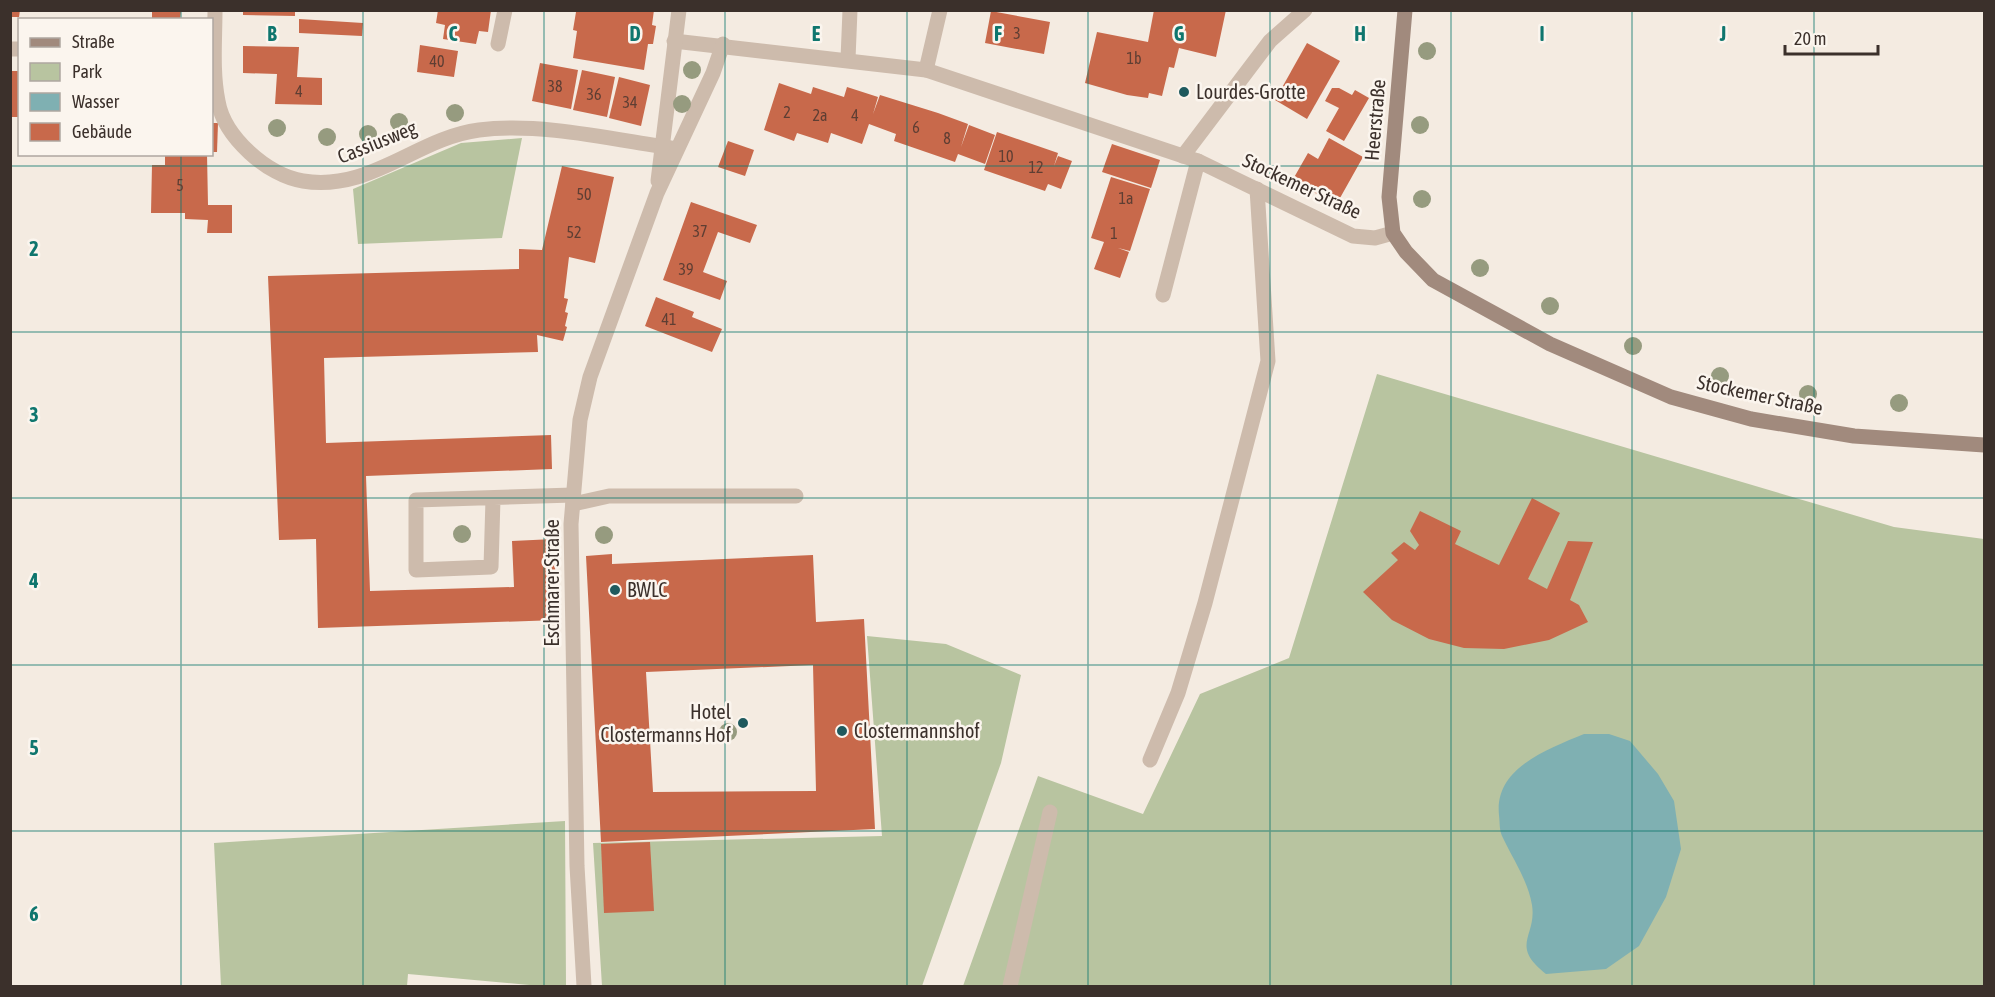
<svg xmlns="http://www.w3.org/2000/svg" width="1995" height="997" viewBox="0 0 1995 997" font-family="'Asap Condensed',sans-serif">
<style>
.green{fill:#b8c4a0}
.water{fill:#7fb0b2}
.building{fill:#c8694b;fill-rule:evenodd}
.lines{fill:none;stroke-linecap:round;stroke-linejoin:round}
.lane{stroke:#cdbbac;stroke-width:15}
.street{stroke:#cdbbac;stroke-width:15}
.secondary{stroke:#a18a7d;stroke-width:15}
.tree{fill:#969b7f}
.grid{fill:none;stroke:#0f766e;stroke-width:1.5;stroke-opacity:0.55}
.poi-dot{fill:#1f5a5e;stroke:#fbf5ee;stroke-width:2}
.labels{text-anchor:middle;stroke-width:5;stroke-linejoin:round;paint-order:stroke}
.number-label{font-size:16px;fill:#5e3e33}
.poi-label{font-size:20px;fill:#3b302b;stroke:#fbf5ee;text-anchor:start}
.street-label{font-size:20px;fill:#3b302b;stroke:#fbf5ee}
.grid-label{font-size:20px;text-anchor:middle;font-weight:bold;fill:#0f766e;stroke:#fbf5ee;stroke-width:5;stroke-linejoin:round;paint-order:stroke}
</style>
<rect width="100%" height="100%" fill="#f4ebe1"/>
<g class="green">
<polygon points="522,138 502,238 358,244 353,189 461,143"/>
<polygon points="1377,374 1894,527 1984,539 1984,986 963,986 1038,776 1143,814 1200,694 1289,658"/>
<polygon points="867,636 946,644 1021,675 1001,763 922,986 602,986 593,843 882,836"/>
<polygon points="565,821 566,986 540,986 408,974 407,986 221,986 214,843"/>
</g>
<path class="water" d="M 1584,734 L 1609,734 L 1630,741 L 1658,774 L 1674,801 L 1681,849 L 1666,897 L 1639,946 L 1606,969 L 1546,974 C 1509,945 1537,937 1532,905 C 1528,881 1513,859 1503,838 C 1499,831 1500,823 1499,815 C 1494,768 1548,749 1584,734 Z"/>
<g class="building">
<polygon points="10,10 20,10 19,17 10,17"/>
<polygon points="152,10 181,10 180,20 152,20"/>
<polygon points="243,10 295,10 295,16 243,15"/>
<polygon points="438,10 491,10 488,32 479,31 476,44 443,39 445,25 436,23"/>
<polygon points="581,10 654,10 652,25 656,26 653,44 648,44 644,70 573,58 577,31 573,30 576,12"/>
<polygon points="1154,10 1226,10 1216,57 1179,48 1174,68 1169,67 1162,96 1149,93 1148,98 1127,95 1085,83 1097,32 1148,42"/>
<polygon points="991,11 1050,22 1044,54 985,43"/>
<polygon points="299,19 363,23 362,36 299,33"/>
<polygon points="1307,43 1340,61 1307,119 1275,100"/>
<polygon points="420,45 458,51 454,77 417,72"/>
<polygon points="243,46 299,47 297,77 322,78 322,105 275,104 277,74 243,73"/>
<polygon points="540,63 578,70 571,109 532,101"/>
<polygon points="582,70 615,77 607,117 573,110"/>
<rect x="10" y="71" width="10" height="46"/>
<polygon points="619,77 650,85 641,126 609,118"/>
<polygon points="779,83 811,94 813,87 844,97 847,87 878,97 873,114 880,95 938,113 968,124 961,147 969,125 995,135 985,164 958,154 955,162 894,141 896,134 869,124 862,144 831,133 828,143 797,133 794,141 764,130"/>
<polygon points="1332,88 1339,88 1352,95 1355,90 1369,98 1344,141 1326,131 1339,108 1325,101"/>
<polygon points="212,123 218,123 217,152 212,152"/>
<polygon points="997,132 1058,153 1054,166 1058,156 1072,161 1061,189 1048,184 1045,191 984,170"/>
<polygon points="1329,138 1363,157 1340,198 1323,189 1319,195 1292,181 1308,153 1318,159"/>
<polygon points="728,141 754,150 745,176 718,167"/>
<polygon points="1112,144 1160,160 1151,188 1102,172"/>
<polygon points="165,154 207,154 208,205 232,205 232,233 207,233 208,220 185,219 185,213 151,213 152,165 165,165"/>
<polygon points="562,166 614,177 595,263 569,257 564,298 568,299 565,312 568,313 565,326 567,327 563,341 537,335 538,352 324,358 326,443 551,435 552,469 366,476 370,591 514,587 512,541 554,539 557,620 318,628 316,539 279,540 268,276 519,269 519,249 542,250"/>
<polygon points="1111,177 1150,189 1130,251 1118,248 1129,252 1120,278 1094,269 1104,242 1091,238"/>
<polygon points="691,202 757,225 750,243 718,232 703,272 727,281 720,300 663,280"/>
<polygon points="656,297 694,312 692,317 722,329 712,352 645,326"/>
<polygon points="1532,498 1560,513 1528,579 1547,589 1568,541 1593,542 1570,600 1579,605 1588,622 1549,640 1504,649 1464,648 1429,639 1392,620 1363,592 1398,560 1391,553 1404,542 1415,550 1419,545 1410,531 1420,511 1461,531 1455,544 1499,565"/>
<path d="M 612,554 L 612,564 L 813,555 L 816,622 L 864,619 L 875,829 L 601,842 L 586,556 ZM 813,665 L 816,791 L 653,792 L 646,672 Z"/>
<polygon points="650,842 654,911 604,913 601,844"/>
</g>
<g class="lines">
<g class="lane">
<polyline points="498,44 505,10"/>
<polyline points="848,59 850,10"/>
<polyline points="493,499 491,567 416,570 416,500 573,495"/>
<polyline points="573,504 609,496 796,496"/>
<polyline points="1150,760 1178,693 1205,603 1268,361 1257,189"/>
<polyline points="1010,986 1050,812"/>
</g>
<g class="street">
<path d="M 215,10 C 215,40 212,72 218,101 C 224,137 268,176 303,181 C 321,184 340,182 357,177 C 400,164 434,136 479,130 C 541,122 615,140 677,149"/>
<polyline points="674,41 926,70 1198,161 1353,236 1375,238 1393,233"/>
<polyline points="10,49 20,49"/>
<polyline points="926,70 940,10"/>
<polyline points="1183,156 1270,41 1305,10"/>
<polyline points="658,181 679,10"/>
<polyline points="1163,295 1198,161"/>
<polyline points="584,986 577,866 571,524 580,420 590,377 657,193 713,73 723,44"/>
</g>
<polyline class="secondary" points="1405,10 1389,197 1393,233 1406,252 1433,280 1550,344 1671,397 1751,419 1854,436 1984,445"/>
</g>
<g class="tree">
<circle cx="1427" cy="51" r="9"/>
<circle cx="692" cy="70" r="9"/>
<circle cx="682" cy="104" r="9"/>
<circle cx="455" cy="113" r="9"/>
<circle cx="399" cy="122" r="9"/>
<circle cx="1420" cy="125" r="9"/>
<circle cx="277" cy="128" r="9"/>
<circle cx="368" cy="134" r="9"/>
<circle cx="327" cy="137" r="9"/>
<circle cx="1422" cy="199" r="9"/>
<circle cx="1480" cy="268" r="9"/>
<circle cx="1550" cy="306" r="9"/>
<circle cx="1633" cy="346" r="9"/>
<circle cx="1720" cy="376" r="9"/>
<circle cx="1808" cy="394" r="9"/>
<circle cx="1899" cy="403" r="9"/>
<circle cx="462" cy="534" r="9"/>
<circle cx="604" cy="535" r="9"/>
<circle cx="728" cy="732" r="9"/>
</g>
<path class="grid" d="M 181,10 L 181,20M 363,10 L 363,986M 544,10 L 544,986M 725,10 L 725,986M 907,10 L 907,986M 1088,10 L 1088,986M 1270,10 L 1270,986M 1451,10 L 1451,986M 1632,10 L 1632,986M 1814,10 L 1814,986M 181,154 L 181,986M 10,166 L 1984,166M 10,332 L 1984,332M 10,498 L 1984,498M 10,665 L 1984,665M 10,831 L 1984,831"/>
<g class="poi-dot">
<circle cx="1184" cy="92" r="6"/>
<circle cx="615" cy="590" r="6"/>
<circle cx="743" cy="723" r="6"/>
<circle cx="842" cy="731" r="6"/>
</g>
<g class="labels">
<g class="number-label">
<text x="1017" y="39">3</text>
<text x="1134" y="64">1b</text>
<text x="437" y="67">40</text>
<text x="555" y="92">38</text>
<text x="299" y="97">4</text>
<text x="594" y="100">36</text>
<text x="630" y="108">34</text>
<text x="787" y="118">2</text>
<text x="820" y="121">2a</text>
<text x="855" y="121">4</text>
<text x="916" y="133">6</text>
<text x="947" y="144">8</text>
<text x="1006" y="162">10</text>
<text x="1036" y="173">12</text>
<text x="180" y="191">5</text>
<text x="584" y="200">50</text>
<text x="1126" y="204">1a</text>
<text x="700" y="237">37</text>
<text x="574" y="238">52</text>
<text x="1114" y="239">1</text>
<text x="686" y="275">39</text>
<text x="669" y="325">41</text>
</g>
<g class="poi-label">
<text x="1196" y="99">Lourdes-Grotte</text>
<text x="627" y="597">BWLC</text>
<text x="731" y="719" text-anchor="end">Hotel<tspan x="731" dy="23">Clostermanns Hof</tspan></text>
<text x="854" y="738">Clostermannshof</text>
</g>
<g class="street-label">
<text transform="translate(1375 120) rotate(-85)" y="7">Heerstraße</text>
<text transform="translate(377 142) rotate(-22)" y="7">Cassiusweg</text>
<text transform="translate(1302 186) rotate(25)" y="7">Stockemer Straße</text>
<text transform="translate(1760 395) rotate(12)" y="7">Stockemer Straße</text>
<text transform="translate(552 583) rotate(-90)" y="7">Eschmarer Straße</text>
</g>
</g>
<g class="grid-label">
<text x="272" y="41">B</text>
<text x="453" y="41">C</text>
<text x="635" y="41">D</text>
<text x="816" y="41">E</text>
<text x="998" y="41">F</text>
<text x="1179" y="41">G</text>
<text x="1360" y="41">H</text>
<text x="1542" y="41">I</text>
<text x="1723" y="41">J</text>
<text x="34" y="256">2</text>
<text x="34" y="422">3</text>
<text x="34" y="588">4</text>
<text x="34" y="755">5</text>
<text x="34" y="921">6</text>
</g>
<rect width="1995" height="997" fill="none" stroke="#3b302b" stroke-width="24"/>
<rect x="18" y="18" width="195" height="138" fill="#fbf5ee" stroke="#aea6a0" stroke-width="1.5"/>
<rect x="30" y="38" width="30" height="9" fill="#a18a7d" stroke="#aea6a0" stroke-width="1.5"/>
<text x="72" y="48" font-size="18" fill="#3b302b">Straße</text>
<rect x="30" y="63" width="30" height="18" fill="#b8c4a0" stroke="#aea6a0" stroke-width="1.5"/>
<text x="72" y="78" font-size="18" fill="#3b302b">Park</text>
<rect x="30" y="93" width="30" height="18" fill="#7fb0b2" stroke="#aea6a0" stroke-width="1.5"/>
<text x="72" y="108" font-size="18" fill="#3b302b">Wasser</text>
<rect x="30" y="123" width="30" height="18" fill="#c8694b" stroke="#aea6a0" stroke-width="1.5"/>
<text x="72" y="138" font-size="18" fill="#3b302b">Gebäude</text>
<path d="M1785 45v9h93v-9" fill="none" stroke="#3b302b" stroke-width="3"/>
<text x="1794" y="45" font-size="18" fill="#3b302b" stroke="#fbf5ee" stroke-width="4.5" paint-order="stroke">20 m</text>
</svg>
